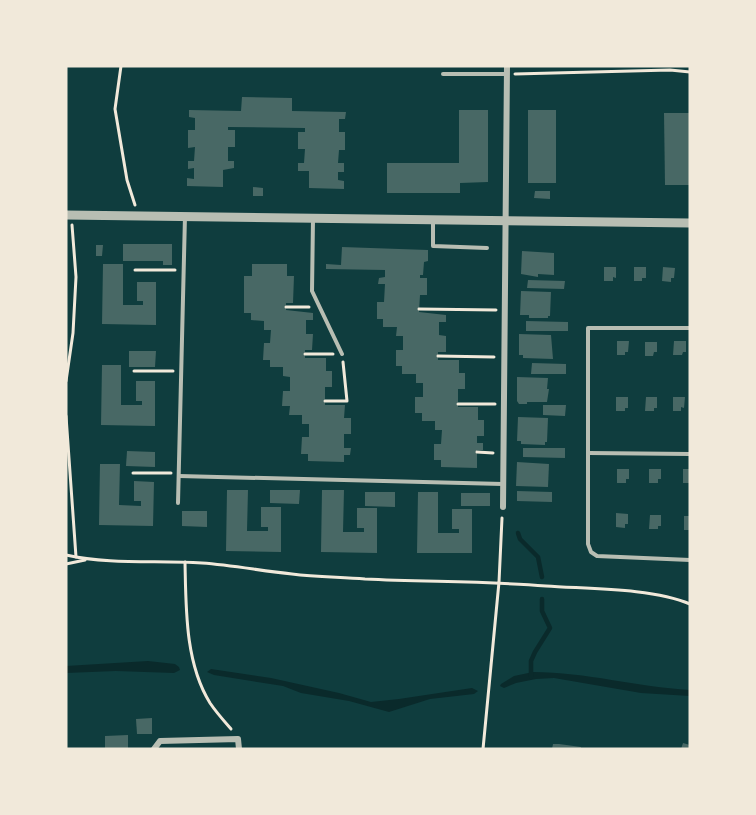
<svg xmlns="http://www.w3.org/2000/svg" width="756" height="815" viewBox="0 0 756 815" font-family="'Space Grotesk',sans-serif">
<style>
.water{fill:#0a2a2b}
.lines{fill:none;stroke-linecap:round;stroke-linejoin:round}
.stream{stroke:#0a2a2b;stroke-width:4.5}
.building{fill:#486865}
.path{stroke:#f1e9da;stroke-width:3}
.service{stroke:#b8beb3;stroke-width:4}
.minor{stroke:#b8beb3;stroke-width:6}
.tertiary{stroke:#b8beb3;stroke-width:9}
</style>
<rect width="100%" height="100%" fill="#0f3d3e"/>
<g class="water">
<polygon points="148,661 175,664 179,667 180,670 174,673 116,671 66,673 66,666"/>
<polygon points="211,669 271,678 339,693 371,702 399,699 472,688 478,691 474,694 430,699 389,712 349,701 301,693 283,686 214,675 207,672"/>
<path d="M 533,672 C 586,672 637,687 690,690 L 690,696 L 641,693 L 554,678 L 536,679 L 516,683 L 504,688 L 500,686 L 501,684 L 514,676 Z"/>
</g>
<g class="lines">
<g class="stream">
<polyline points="518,533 520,539 538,557 542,577"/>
<polyline points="531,677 531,661 535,652 550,628 542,611 542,599"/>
</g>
</g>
<g class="building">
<polygon points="242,97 292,98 292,111 346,112 345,119 339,119 339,132 345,132 345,150 339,150 338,163 344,163 344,172 338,172 338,180 344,181 344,189 309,188 309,171 298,171 298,163 304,163 305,149 298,149 298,132 305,132 305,128 228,127 228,130 235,130 235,147 228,147 228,161 234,161 234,168 223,170 223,187 187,186 187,178 194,179 194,168 188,169 188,161 194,161 195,147 188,148 188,130 195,130 195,118 189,117 189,110 241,111"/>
<polygon points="459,110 488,110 488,182 460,183 460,193 387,193 387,163 459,163"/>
<rect x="528" y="110" width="28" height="73"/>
<polygon points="664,113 690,113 690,185 665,185"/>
<polygon points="253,187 263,188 263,196 253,196"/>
<polygon points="535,191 550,191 550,199 534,198"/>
<polygon points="123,244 172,244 172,265 163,265 163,261 123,261"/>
<polygon points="96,245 103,245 102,256 96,256"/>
<polygon points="342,247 428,250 428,261 424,262 423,275 420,275 420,278 427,278 427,295 420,295 419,312 446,315 446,322 439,322 439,335 446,336 446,352 438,352 438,360 459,360 459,373 465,373 465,389 458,389 458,407 478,407 478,420 484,420 484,436 477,436 477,443 483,443 483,450 477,450 477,468 441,467 441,460 434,460 434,444 441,444 442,430 435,430 435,421 422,421 422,413 415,413 415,397 423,397 423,383 416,383 416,374 402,374 402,366 396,366 396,350 403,350 403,336 396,336 397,327 383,327 383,319 377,319 377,302 384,302 385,284 378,284 379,278 385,277 385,270 326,269 326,264 341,265"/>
<polygon points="522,251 554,253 554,275 538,274 538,277 521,274"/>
<polygon points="103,264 123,264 123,305 143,305 143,301 137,301 137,282 156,282 156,325 102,324"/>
<polygon points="252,264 287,264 287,276 294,276 293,303 286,303 286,310 313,313 313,320 306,320 306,334 313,334 312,350 305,350 305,358 326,358 326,371 332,371 332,387 325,387 325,405 345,405 344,418 351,418 351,434 344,434 344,448 351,448 350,455 344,455 344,462 308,461 308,454 301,454 302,437 309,437 309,424 302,424 302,415 289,415 290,406 282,406 283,391 290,391 290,377 283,376 283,367 270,367 270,360 263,360 264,343 270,343 271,330 264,330 264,321 251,320 251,313 244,313 244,276 252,276"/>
<polygon points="604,267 616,267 616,278 613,277 613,281 604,281"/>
<polygon points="634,267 646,267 646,278 642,278 642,281 634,281"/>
<polygon points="663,267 675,268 674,278 671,278 671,282 662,281"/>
<polygon points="528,280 565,281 564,289 527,288"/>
<polygon points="521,291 551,292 550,316 548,316 548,318 529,318 529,315 520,315"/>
<polygon points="526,321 568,322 568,331 526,331"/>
<polygon points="519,334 551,335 553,359 523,358 523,355 519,355"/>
<polygon points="617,341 629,341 628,352 625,352 625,355 617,355"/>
<polygon points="674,341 686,341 686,352 683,352 682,355 673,355"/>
<polygon points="645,342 657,342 657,352 654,352 653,356 645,356"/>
<polygon points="129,351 156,351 155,367 129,367"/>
<polygon points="532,363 566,364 566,374 531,374"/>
<polygon points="102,365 121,365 121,405 142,405 142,401 136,401 136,381 155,381 155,426 101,425"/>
<polygon points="517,377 548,378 547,389 549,389 547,402 527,402 527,404 519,404 517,401"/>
<polygon points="616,397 628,397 628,408 625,408 625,411 616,411"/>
<polygon points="646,397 657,397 657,408 654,408 654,411 645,411"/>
<polygon points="673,397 685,397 684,408 681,407 681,411 673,411"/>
<polygon points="543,405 566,405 565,416 543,415"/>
<polygon points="518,417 548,418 547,442 545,442 545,445 521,444 521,441 517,441"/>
<polygon points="523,448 565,448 565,458 523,457"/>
<polygon points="127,451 155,452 155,467 126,466"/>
<polygon points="517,462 549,464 548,487 516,486"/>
<polygon points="100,464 120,464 119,505 141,506 141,501 134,501 134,481 154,482 153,526 99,525"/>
<polygon points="617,469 629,469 629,479 626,479 626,483 617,483"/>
<polygon points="649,469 661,469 661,479 658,479 658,483 649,483"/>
<rect x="683" y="469" width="7" height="14"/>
<polygon points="227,490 248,490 247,531 268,531 268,527 261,527 261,507 281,507 281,552 226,551"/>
<polygon points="270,490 300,490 299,504 270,503"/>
<polygon points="322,490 344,490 343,532 364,532 364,528 357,528 357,508 377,508 377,553 321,552"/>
<polygon points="517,491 552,492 552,502 517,501"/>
<polygon points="365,492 395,492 395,507 365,506"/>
<polygon points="418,492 438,492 438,533 459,533 459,529 452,529 452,509 472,509 472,553 417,553"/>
<rect x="461" y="493" width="29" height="13"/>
<polygon points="182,511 207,511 207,527 182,526"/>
<polygon points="616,513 628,514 628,524 625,524 625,528 616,527"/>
<polygon points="650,515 661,515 661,526 658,526 658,529 649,529"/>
<rect x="684" y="516" width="6" height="14"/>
<polygon points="152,718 152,734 137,734 136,719"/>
<polygon points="128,735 128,749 105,749 105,736"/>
<polygon points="683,743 690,745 690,749 681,749"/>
<polygon points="553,744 559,744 581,747 581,749 552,749"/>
</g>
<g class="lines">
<g class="path">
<polyline points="121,66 115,109 127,180 135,205"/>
<polyline points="515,74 670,70 690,72"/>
<polyline points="135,270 175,270"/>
<polyline points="286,307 309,307"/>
<polyline points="419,309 496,310"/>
<polyline points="305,354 333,354"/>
<polyline points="438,356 494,357"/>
<polyline points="134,371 173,371"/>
<polyline points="66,381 73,333 76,277 72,225"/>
<polyline points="325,401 347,401 343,362"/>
<polyline points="458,404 495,404"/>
<polyline points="66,416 76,557"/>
<polyline points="477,452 493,453"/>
<polyline points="133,473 171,473"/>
<path d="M 66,555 C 111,565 156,560 202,563 C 232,565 262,571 292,574 C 316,577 340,577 365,579 C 425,582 486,581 546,586 C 588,589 652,588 690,604"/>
<path d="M 185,562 C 186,608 185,663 210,703 C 216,712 224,721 231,729"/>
<polyline points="66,564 85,560"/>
<polyline points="483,749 499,582 502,518"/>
</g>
<g class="service">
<polyline points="443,74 507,74"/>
<polyline points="313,219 312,291 342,354"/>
<polyline points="433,221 433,246 487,248"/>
<polyline points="690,328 588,328 588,544 591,552 597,556 690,560"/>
<polyline points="589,453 690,454"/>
<polyline points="179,476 503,484"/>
<polyline points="178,503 185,216"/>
</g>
<g class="minor">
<polyline points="503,507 507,66"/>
<polyline points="154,749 160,741 238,739 239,749"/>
</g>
<polyline class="tertiary" points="66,215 690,223"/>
</g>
<rect width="756" height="815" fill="none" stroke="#f1e9da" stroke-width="135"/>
</svg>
